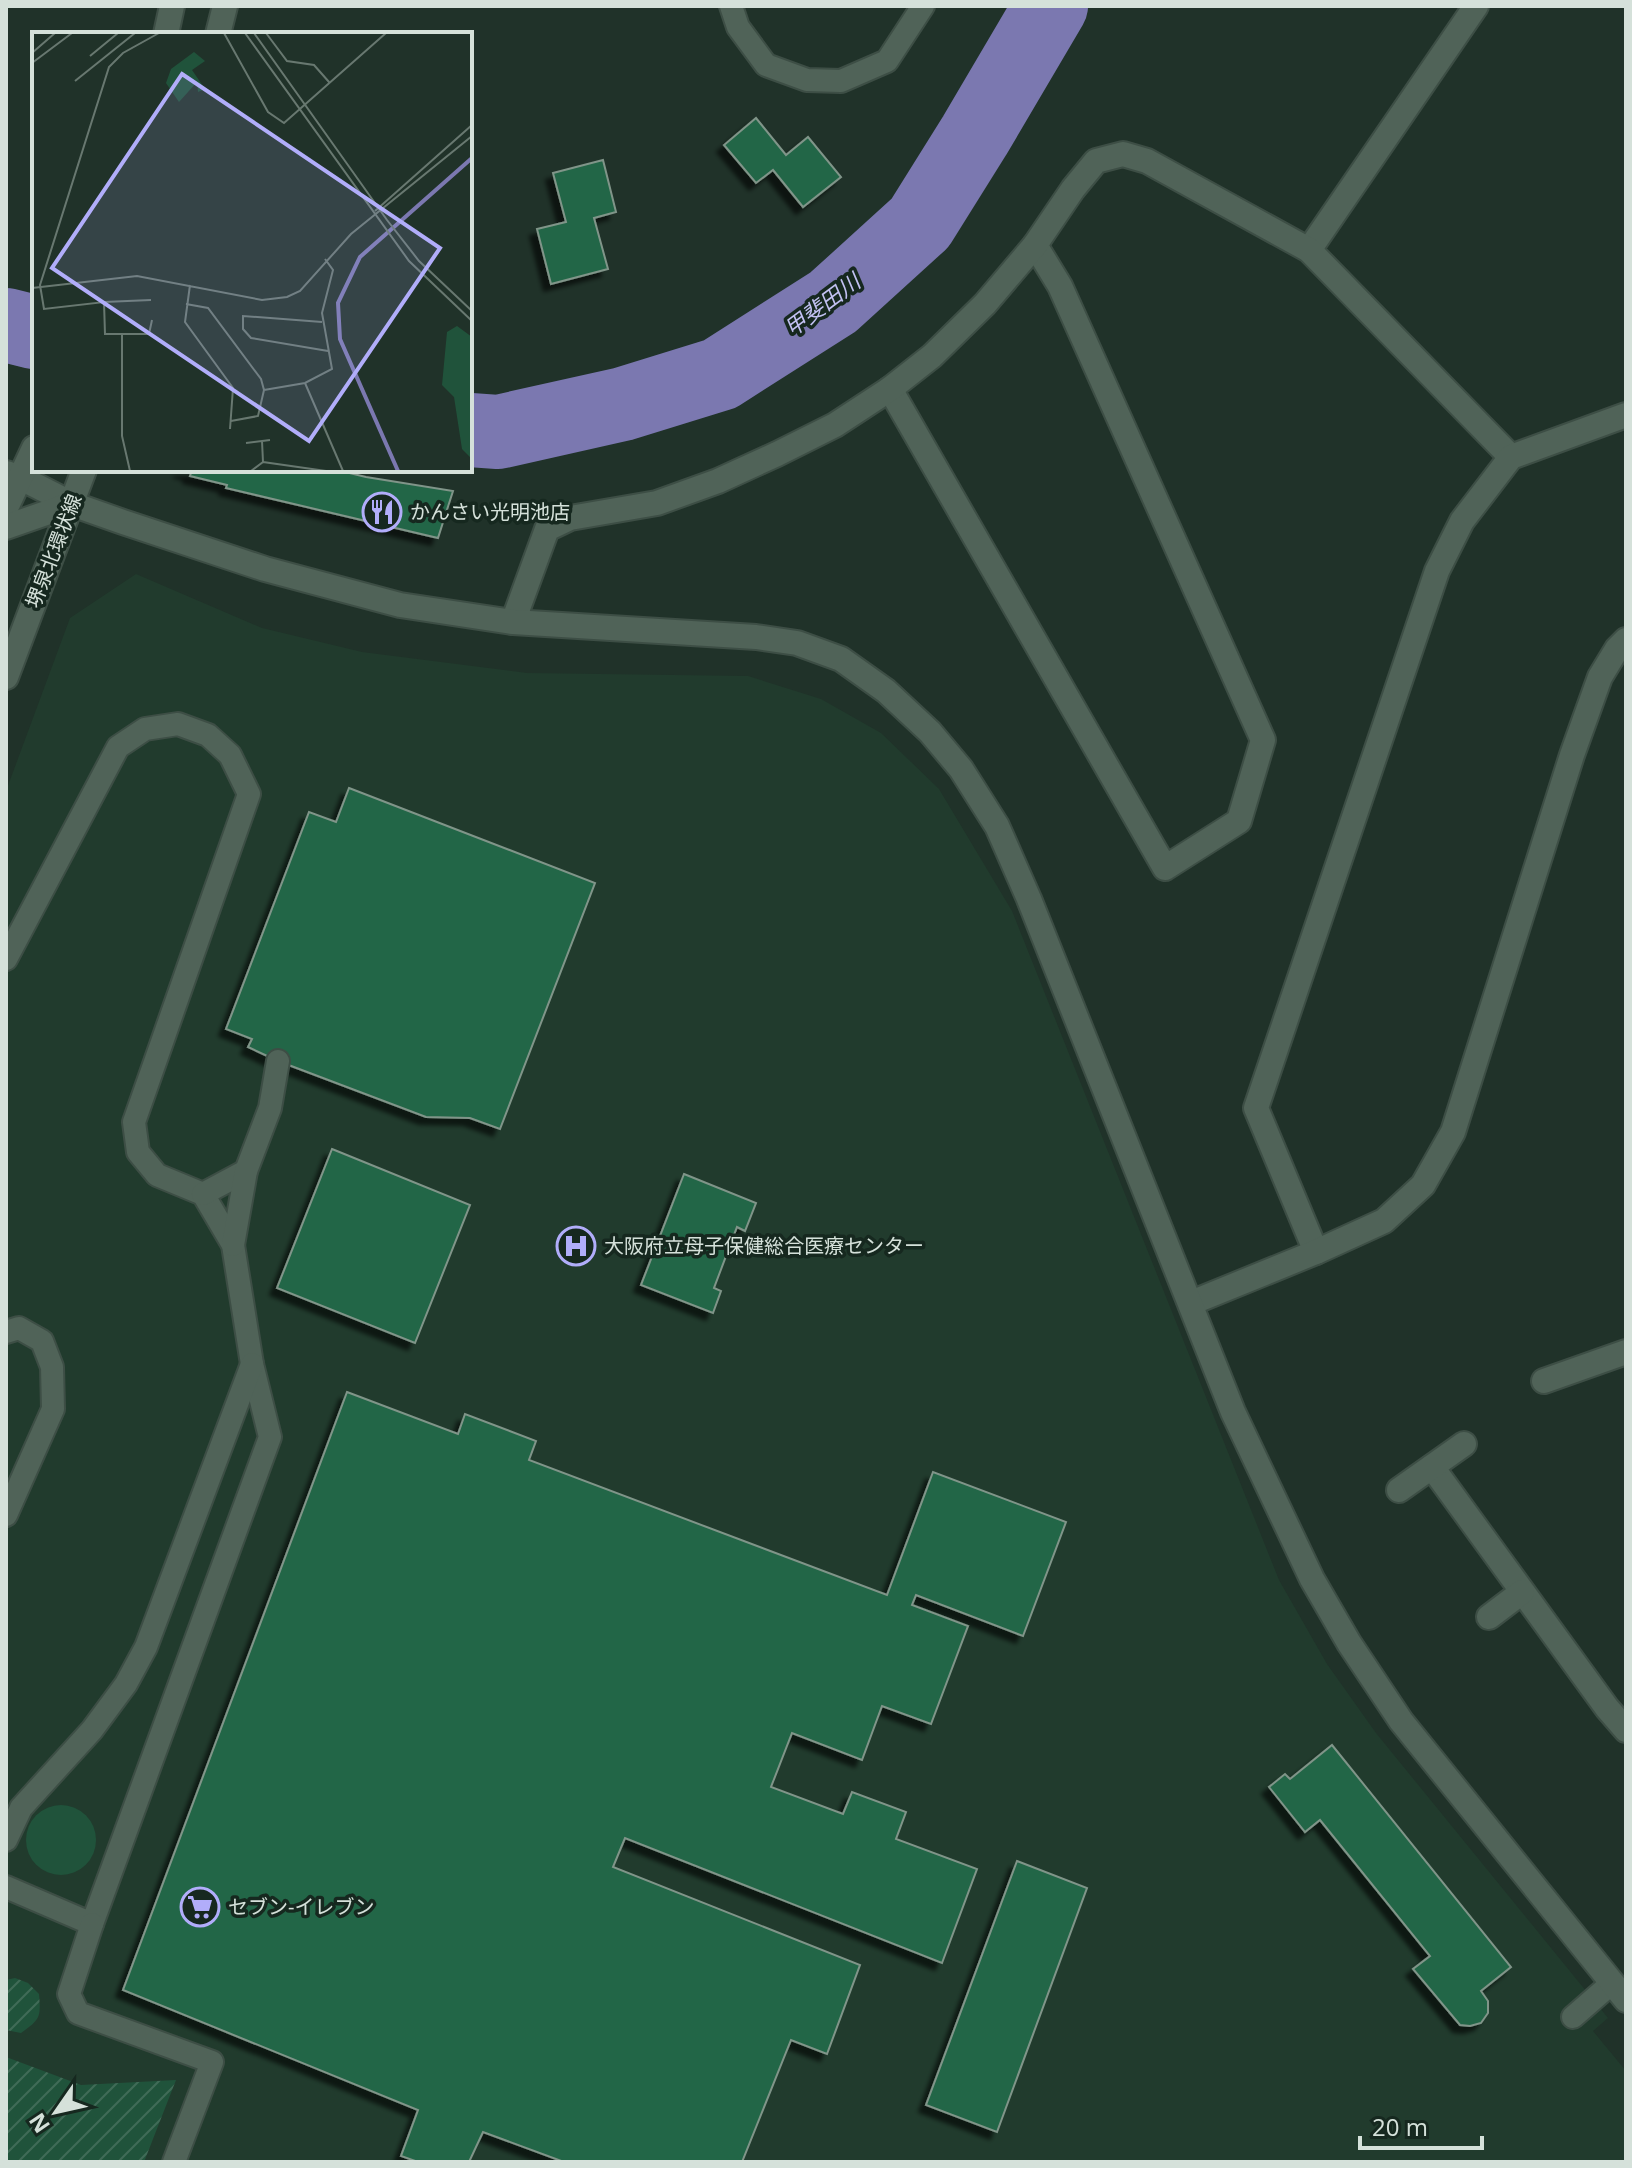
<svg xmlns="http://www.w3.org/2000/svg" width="1632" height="2168" viewBox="0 0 1632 2168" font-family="'Open Sans','Noto Sans JP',sans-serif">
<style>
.built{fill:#213b2d}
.grass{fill:#20533b}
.garden{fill:url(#garden-furrows)}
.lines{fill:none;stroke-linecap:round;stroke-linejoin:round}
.river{stroke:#7b78b0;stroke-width:74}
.building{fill:#226647;stroke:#809589;stroke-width:2;filter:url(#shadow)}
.lane-casing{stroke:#3d4e45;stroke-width:26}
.street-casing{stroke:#3d4e45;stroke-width:28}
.secondary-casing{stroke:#3d4e45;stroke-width:28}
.lane{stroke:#506358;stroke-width:22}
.street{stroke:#506358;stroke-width:24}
.secondary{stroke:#506358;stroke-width:24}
.labels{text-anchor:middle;stroke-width:7;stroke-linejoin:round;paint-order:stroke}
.poi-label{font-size:20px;fill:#d5e1da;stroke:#16281f;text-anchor:start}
.street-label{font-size:20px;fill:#d5e1da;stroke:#16281f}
.water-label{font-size:22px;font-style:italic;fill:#c2c1f2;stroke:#16281f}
.inset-river{fill:none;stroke:#7b78b0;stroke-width:4}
.inset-road{fill:none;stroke:#687870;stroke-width:2}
.view{fill:#b1adfa;fill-opacity:0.15;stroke:#b1adfa;stroke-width:4}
.inset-edge{fill:none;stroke:#d5e1da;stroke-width:4}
</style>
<defs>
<pattern id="garden-furrows" width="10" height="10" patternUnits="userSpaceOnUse" patternTransform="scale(2)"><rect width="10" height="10" fill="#20533b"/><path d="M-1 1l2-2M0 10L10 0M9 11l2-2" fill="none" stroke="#406b57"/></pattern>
<filter id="shadow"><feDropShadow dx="-7" dy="7" stdDeviation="2" flood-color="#0009"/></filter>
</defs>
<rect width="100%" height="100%" fill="#203229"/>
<polygon class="built" points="136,574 262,628 362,652 527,673 748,676 821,699 881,733 939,789 1012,911 1279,1580 1327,1664 1376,1733 1608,2018 1593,2031 1626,2071 1626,2162 6,2162 6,791 70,618"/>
<circle class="grass" cx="61" cy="1840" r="35"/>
<g class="garden">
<path d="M 15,1978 L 28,1983 L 39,1994 C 41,2018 40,2019 21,2033 L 6,2030 L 6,1980 Z"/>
<polygon points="6,2057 81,2085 176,2080 144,2162 6,2162"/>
</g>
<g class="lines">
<g class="river">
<polyline points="6,325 34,332"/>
<polyline points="470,430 498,432 623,404 720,374 833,302 920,223 975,135 1051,6"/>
</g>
</g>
<g class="building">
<polygon points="756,118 786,155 808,137 841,177 803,207 773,170 756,183 724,145"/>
<polygon points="603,160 616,212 594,218 608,269 551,284 537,229 566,222 553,173"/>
<polygon points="180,470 337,470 366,477 453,491 438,538 226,488 227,485 190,476 191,473"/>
<polygon points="349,788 595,883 500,1129 470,1118 426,1117 278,1061 248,1047 252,1039 226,1029 309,812 336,822"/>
<polygon points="332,1149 470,1205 415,1343 277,1288"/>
<polygon points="684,1174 756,1203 745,1231 737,1227 714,1288 721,1291 713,1313 641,1285"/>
<polygon points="347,1392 458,1434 465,1414 536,1441 529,1460 887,1595 933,1472 1066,1522 1023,1636 916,1595 912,1605 968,1626 931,1724 882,1706 862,1760 792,1733 771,1787 843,1814 852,1792 906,1812 896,1839 977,1869 942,1963 625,1838 613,1867 860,1965 827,2054 791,2040 742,2162 564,2162 483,2132 469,2162 418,2162 401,2156 418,2110 123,1990"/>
<polygon points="1332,1745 1511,1967 1481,1991 1488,2001 1488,2013 1481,2023 1470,2026 1460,2025 1413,1969 1430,1956 1320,1820 1305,1832 1269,1787 1285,1774 1290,1779"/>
<polygon points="1017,1861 1087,1888 997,2132 926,2105"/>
</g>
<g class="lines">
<defs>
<g id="lane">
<polyline points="731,6 738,27 766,65 807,80 841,81 887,61 923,6"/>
<polyline points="6,959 118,747 145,729 178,724 208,735 230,755 249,794 134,1122 138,1152 157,1175 203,1194 233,1245 252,1364 270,1437 92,1924 6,1887"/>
<polyline points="203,1194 246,1171"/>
<polyline points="233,1245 246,1171 270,1108 278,1061"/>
<polyline points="6,1332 19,1328 42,1341 52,1367 53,1409 6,1515"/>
<polyline points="6,1840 21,1808 92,1730 126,1684 146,1647 252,1364"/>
<polyline points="92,1924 69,1994 78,2013 212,2062 174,2162"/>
<polyline points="1573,2017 1612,1983"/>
</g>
<g id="street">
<polyline points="1309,250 1476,6"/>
<polyline points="890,389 1165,868 1239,821 1263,740 1060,286 1035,245"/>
<polyline points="513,622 547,529 570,518 657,503 718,481 777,454 835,425 890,389 932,356 985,304 1035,245 1073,189 1096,161 1123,154 1147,161 1309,250 1511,457"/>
<polyline points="1316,1252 1256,1108 1437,571 1462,521 1511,457 1626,415"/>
<polyline points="1191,1303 1316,1252 1384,1221 1423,1185 1453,1132 1572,755 1600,677 1617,649 1626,640"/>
<polyline points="1544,1381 1626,1352"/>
<polyline points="1432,1467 1607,1708 1626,1730"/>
<polyline points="1399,1490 1464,1444"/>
<polyline points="1489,1617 1522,1592"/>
</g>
<g id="secondary">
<polyline points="166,34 172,6"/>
<polyline points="218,34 225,6"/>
<polyline points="6,473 21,478 72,504 123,522 265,569 400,605 513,622 756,637 797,643 841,659 886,691 930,732 961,769 997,826 1029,899 1233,1412 1312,1579 1349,1643 1401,1721 1626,2000"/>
<polyline points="6,508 34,448"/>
<polyline points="6,527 72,504"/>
<polyline points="6,677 84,470"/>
</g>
</defs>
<use href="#lane" class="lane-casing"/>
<use href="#street" class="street-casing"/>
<use href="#secondary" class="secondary-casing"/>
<use href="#lane" class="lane"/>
<use href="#street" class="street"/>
<use href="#secondary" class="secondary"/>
</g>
<defs>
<symbol id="restaurant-ring" viewBox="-11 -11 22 22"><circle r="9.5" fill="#16281f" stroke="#b1adfa" stroke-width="1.5"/><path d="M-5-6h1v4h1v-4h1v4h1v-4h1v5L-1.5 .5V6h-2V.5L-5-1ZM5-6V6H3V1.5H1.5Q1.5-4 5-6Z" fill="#b1adfa"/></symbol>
<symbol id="hospital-ring" viewBox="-11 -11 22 22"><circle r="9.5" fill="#16281f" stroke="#b1adfa" stroke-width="1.5"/><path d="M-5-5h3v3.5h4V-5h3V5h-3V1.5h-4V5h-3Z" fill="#b1adfa"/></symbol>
<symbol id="supermarket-ring" viewBox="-11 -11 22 22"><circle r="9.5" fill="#16281f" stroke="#b1adfa" stroke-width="1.5"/><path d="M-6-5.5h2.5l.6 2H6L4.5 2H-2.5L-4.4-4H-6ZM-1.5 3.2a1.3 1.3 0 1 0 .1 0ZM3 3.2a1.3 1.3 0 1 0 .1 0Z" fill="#b1adfa"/></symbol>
</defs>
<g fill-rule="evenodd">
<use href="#restaurant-ring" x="360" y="490" width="44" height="44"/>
<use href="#hospital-ring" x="554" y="1224" width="44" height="44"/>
<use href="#supermarket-ring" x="178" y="1885" width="44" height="44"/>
</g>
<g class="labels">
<g class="poi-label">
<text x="410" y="519">かんさい光明池店</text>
<text x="604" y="1253">大阪府立母子保健総合医療センター</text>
<text x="228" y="1914">セブン-イレブン</text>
</g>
<g class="street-label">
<text transform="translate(54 551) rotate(-69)" y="7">堺泉北環状線</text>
</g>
<g class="water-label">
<text transform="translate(822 305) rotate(-37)" y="8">甲斐田川</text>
</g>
</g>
<g transform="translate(32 32)">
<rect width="440" height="440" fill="#203229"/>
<path d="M 425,294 L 440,305 L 440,427 L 430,417 L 422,365 L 410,353 L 415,300 Z" fill="#20533b"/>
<path d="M 162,20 L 173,29 L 160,38 L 173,57 L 166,60 L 165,50 L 147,70 L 134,51 L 139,37 Z" fill="#20533b"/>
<path class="inset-river" d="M 366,439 L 308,307 L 306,271 L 328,225 L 440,126"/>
<path class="inset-road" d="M 192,1 L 236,80 L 252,91 L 354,1M 213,1 L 377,229 L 440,289M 222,1 L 355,188 L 387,229 L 440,279M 234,1 L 255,29 L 282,33 L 297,50M 0,21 L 23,1M 58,24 L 86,1M 0,31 L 40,1M 43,49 L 103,1M 343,179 L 440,93M 158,253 L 153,290 L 201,356 L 198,397M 0,256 L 105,244 L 230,268 L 255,265 L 268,259 L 319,202 L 440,104M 72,270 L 119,268M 154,272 L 176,276 L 229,347 L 232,358 L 226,384 L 199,389M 290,290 L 211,284 L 211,297 L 219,306 L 296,319M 90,302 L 73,302 L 72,270 L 12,277 L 8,253 L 77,35 L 91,21 L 127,1M 273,351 L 311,439M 232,358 L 273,351 L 300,337 L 290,281 L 301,238 L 293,227M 214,411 L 238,408M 231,430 L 294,439M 98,439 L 90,404 L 90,302 L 117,302 L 120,288M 219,439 L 231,430 L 230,409"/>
<path class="view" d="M 150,42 L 408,216 L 277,409 L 20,236 Z"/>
<rect width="440" height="440" class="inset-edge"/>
</g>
<rect width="1632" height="2168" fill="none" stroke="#d5e1da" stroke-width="16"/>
<g transform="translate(56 2112) rotate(236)" stroke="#16281f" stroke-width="6" paint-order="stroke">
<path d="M0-6L14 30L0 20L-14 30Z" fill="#d5e1da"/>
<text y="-12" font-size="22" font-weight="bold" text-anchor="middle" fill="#d5e1da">N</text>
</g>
<path d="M1360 2136v12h122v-12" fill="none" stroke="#d5e1da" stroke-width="4"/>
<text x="1372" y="2136" font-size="24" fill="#d5e1da" stroke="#16281f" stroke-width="6" paint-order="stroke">20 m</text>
</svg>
